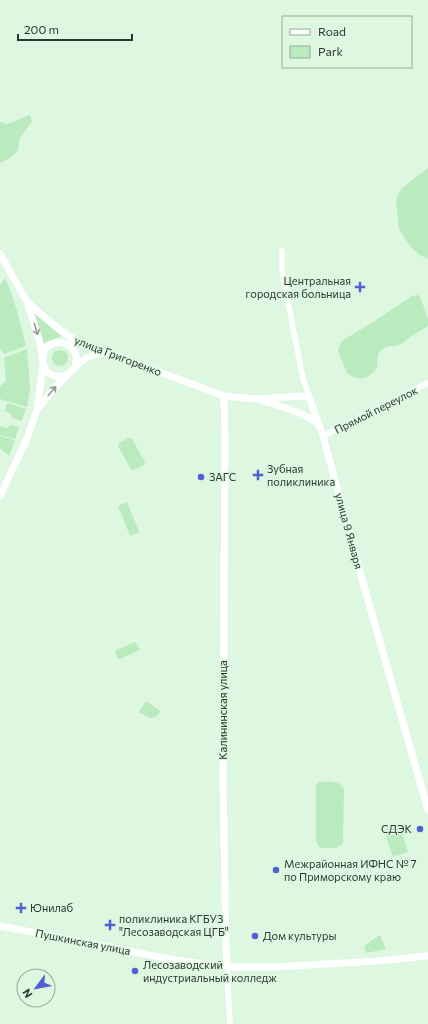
<svg xmlns="http://www.w3.org/2000/svg" width="428" height="1024" viewBox="0 0 428 1024" font-family="Commissioner,sans-serif">
<style>
.green{fill:#b9ebbf}
.lines{fill:none;stroke-linecap:round;stroke-linejoin:round}
.minor{stroke:#fff;stroke-width:5.5}
.major{stroke:#fff;stroke-width:7}
.oneway{stroke:#969b96}
.poi-dot{fill:#5260d6;stroke:#ddf7e0;stroke-width:1.5}
.labels{text-anchor:middle;stroke-width:3;stroke-linejoin:round;paint-order:stroke}
.poi-label{font-size:11px;fill:#2d372e;stroke:#ddf7e0;text-anchor:start}
.street-label{font-size:11px;fill:#2d372e;stroke:#ddf7e0}
</style>
<rect width="100%" height="100%" fill="#ddf7e0"/>
<g class="green">
<path d="M 30,115 L 32,121 L 19,139 C 20,155 12,157 0,163 L 0,122 L 7,124 Z"/>
<polygon points="428,168 428,259 420,255 411,247 402,234 399,228 396,201 397,197 401,189"/>
<path d="M 5,278 C 15,300 20,322 26,346 L 4,354 L 0,348 L 0,285 Z"/>
<polygon points="417,295 420,296 428,319 428,326 407,339 404,342 399,345 386,347 381,350 378,354 377,367 374,372 365,378 360,379 353,377 347,373 338,351 339,346 342,341 373,322 412,296"/>
<polygon points="32,307 62,336 43,343"/>
<polygon points="27,349 30,389 27,407 0,399 0,386 6,381 4,358"/>
<circle cx="60" cy="358" r="8"/>
<polygon points="7,403 26,409 22,421 13,418 10,413 5,411"/>
<polygon points="11,425 19,427 15,439 0,435 0,426 6,428"/>
<polygon points="0,436 15,440 9,456 0,448"/>
<polygon points="128,438 131,438 132,439 145,462 144,465 134,470 131,469 118,446 119,443"/>
<polygon points="127,502 139,532 130,536 118,506"/>
<polygon points="135,642 136,643 140,650 120,659 118,659 115,651"/>
<polygon points="146,701 161,711 156,717 150,718 139,712"/>
<path d="M 319,782 C 329,781 342,780 344,791 L 343,842 L 341,845 L 336,848 L 321,848 L 318,846 L 316,840 L 316,785 Z"/>
<polygon points="398,825 400,826 408,852 393,857 384,830"/>
<polygon points="380,935 386,949 366,953 364,946"/>
</g>
<g class="lines">
<g class="minor">
<polyline points="282,251 282,270 301,369 304,382 311,400"/>
<polyline points="323,436 428,383"/>
<polyline points="227,967 230,1024"/>
</g>
<g class="major">
<polyline points="0,254 26,300 36,310 61,331 76,341 224,396 256,399 302,396 308,397 310,400 323,436 358,565 428,810"/>
<polyline points="27,302 39,339 43,357"/>
<path d="M 74,369 C 86,343 49,332 43,355 C 42,361 43,366 46,370 C 49,374 53,376 57,376 C 69,379 74,367 82,361 C 89,356 97,353 105,353"/>
<polyline points="224,396 225,436 223,778 226,948 227,967"/>
<path d="M 261,400 C 281,407 303,411 319,425"/>
<polyline points="39,408 53,390 67,375"/>
<polyline points="0,496 26,441 37,410 43,365"/>
<polyline points="0,926 170,959 227,967 275,967 377,961 428,956"/>
</g>
</g>
<defs><path id="oneway-shaft" d="M-6 0H5M1.5-3L5.5 0L1.5 3" fill="none" stroke-width="1.6" stroke-linecap="round" stroke-linejoin="round"/></defs>
<g class="oneway">
<use href="#oneway-shaft" transform="translate(36 329) rotate(72)"/>
<use href="#oneway-shaft" transform="translate(52 391) rotate(-49)"/>
</g>
<g class="poi-dot">
<path d="M358 281h4v4h4v4h-4v4h-4v-4h-4v-4h4z"/>
<path d="M256 469h4v4h4v4h-4v4h-4v-4h-4v-4h4z"/>
<circle cx="201" cy="477" r="4"/>
<circle cx="420" cy="829" r="4"/>
<circle cx="276" cy="870" r="4"/>
<path d="M19 902h4v4h4v4h-4v4h-4v-4h-4v-4h4z"/>
<path d="M108 919h4v4h4v4h-4v4h-4v-4h-4v-4h4z"/>
<circle cx="255" cy="936" r="4"/>
<circle cx="135" cy="971" r="4"/>
</g>
<g class="labels">
<g class="poi-label">
<text x="351" y="285" text-anchor="end">Центральная<tspan x="351" dy="13">городская больница</tspan></text>
<text x="267" y="473">Зубная<tspan x="267" dy="13">поликлиника</tspan></text>
<text x="209" y="481">ЗАГС</text>
<text x="412" y="833" text-anchor="end">СДЭК</text>
<text x="284" y="868">Межрайонная ИФНС № 7<tspan x="284" dy="13">по Приморскому краю</tspan></text>
<text x="30" y="912">Юнилаб</text>
<text x="119" y="923">поликлиника КГБУЗ<tspan x="119" dy="13">"Лесозаводская ЦГБ"</tspan></text>
<text x="263" y="940">Дом культуры</text>
<text x="143" y="969">Лесозаводский<tspan x="143" dy="13">индустриальный колледж</tspan></text>
</g>
<g class="street-label">
<text transform="translate(118 356) rotate(21)" y="4">улица Григоренко</text>
<text transform="translate(376 410) rotate(-27)" y="4">Прямой переулок</text>
<text transform="translate(349 531) rotate(75)" y="4">улица 9 Января</text>
<text transform="translate(223 710) rotate(-90)" y="4">Калининская улица</text>
<text transform="translate(83 942) rotate(11)" y="4">Пушкинская улица</text>
</g>
</g>
<rect x="282" y="16" width="130" height="52" fill="#ddf7e0" stroke="#97aa99"/>
<rect x="290" y="29" width="20" height="6" fill="#ffffff" stroke="#97aa99"/>
<text x="318" y="36" font-size="12" fill="#2d372e">Road</text>
<rect x="290" y="46" width="20" height="12" fill="#b9ebbf" stroke="#97aa99"/>
<text x="318" y="56" font-size="12" fill="#2d372e">Park</text>
<g transform="translate(36 988) rotate(238)"><circle r="19" fill="#ddf7e0" stroke="#97aa99"/>
<path d="M0-3L7 15L0 10L-7 15Z" fill="#5260d6"/>
<text y="-6" font-size="11" font-weight="bold" text-anchor="middle" fill="#2d372e">N</text>
</g>
<path d="M18 34v6h114v-6" fill="none" stroke="#2d372e" stroke-width="2"/>
<text x="24" y="34" font-size="12" fill="#2d372e" stroke="#ddf7e0" stroke-width="3" paint-order="stroke">200 m</text>
</svg>
